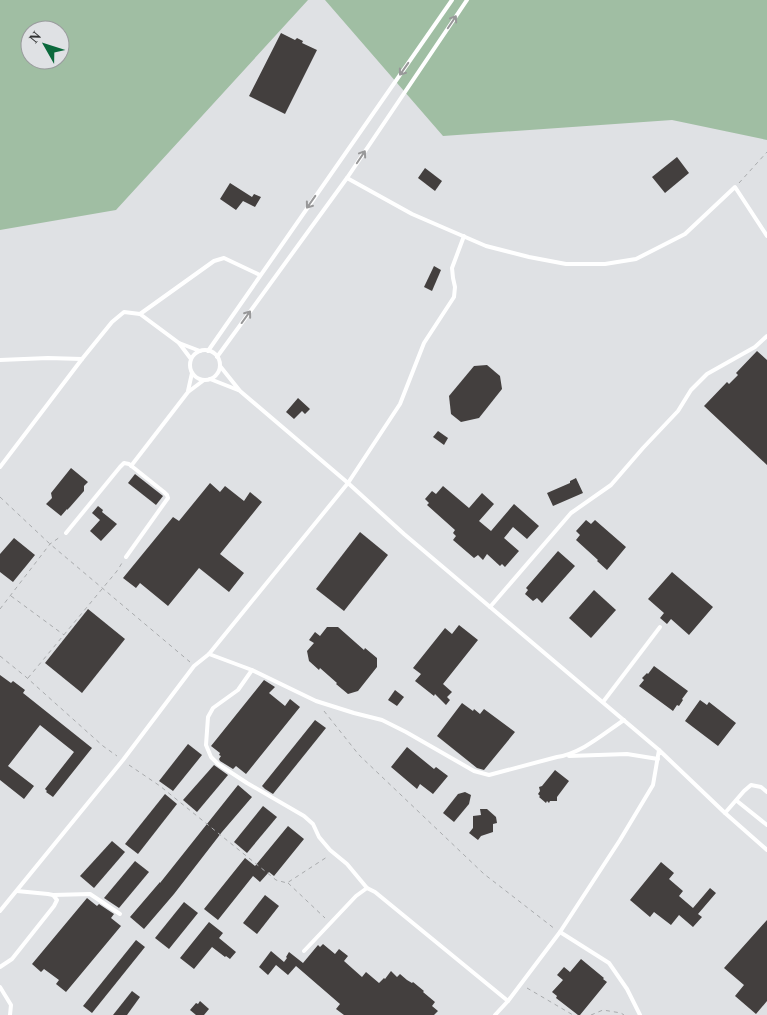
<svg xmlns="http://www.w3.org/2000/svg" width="767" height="1015" viewBox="0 0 767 1015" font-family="Georgia,serif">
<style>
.green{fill:#a0bea3;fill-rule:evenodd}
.building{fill:#433f3e}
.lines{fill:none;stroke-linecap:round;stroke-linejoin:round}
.path{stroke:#a9abad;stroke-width:1;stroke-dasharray:4 4;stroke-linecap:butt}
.lane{stroke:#fff;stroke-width:4}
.oneway{stroke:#989899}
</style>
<rect width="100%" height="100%" fill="#dfe1e4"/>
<g class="green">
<path d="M 0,0 L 308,0 L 116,210 L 0,230 ZM 30,30 L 60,30 L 60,60 L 30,60 Z"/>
<polygon points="325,0 767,0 767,140 672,120 443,136"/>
</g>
<g class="building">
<polygon points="281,33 295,40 297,38 303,41 302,43 317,50 285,114 249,96"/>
<polygon points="677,157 689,173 665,193 652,177"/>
<polygon points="425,168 442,181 435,191 418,178"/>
<polygon points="230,183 252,197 254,194 261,197 255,207 243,201 236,210 220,199"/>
<polygon points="434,266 441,270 432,291 424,287"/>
<polygon points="757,351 767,360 767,465 704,406 727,382 729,384 738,375 736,373"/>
<polygon points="487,365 500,376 502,389 479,418 461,422 451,414 449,396 474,366"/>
<polygon points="298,398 310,409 305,414 302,411 294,419 286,412"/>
<polygon points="438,431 448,438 444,445 433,437"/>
<polygon points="71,468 88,482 84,486 84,491 70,507 67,510 67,509 61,516 46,504 52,498 51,493"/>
<polygon points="135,474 163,496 156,505 128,483"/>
<polygon points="576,478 583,493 553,506 547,493 570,483 570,481"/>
<polygon points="210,483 220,492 225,486 244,501 250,492 262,502 220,554 244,573 229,592 199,568 168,606 140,583 136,588 123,578 173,517 179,521"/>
<polygon points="443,486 469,508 482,493 494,504 479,521 491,531 514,504 539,526 527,539 513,527 504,538 519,551 505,567 502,564 500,566 487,554 483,560 478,555 474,558 453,540 456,536 453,533 455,530 427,505 429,503 425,499 432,491 436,494"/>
<polygon points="98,506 103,510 102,512 117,524 101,541 90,531 100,520 92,513"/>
<polygon points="586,520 591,524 595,520 626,547 607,570 597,561 598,560 576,540 580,535 576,531"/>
<polygon points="360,532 388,555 344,611 316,589"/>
<polygon points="14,538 35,555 13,582 0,572 0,554"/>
<polygon points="558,551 575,566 542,603 537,598 533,601 525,594 528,590 526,588"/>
<polygon points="672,572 713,607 689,635 671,619 667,624 660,618 664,613 648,599"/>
<polygon points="594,590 616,610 591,638 569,618"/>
<polygon points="88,609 125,639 82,693 45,663"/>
<polygon points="459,625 478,640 443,684 452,692 447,697 450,700 446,705 435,694 434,696 415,681 421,674 413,668 445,628 452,634"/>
<polygon points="327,627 338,627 364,650 365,648 377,658 377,667 358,691 348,694 336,684 337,683 320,668 319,670 309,661 307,651 314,643 309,640 315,632 320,636"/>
<polygon points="654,666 688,691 682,699 683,700 679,706 677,705 673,711 639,686 644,680 642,678 647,673 648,674"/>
<polygon points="0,675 11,683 13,681 25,690 23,693 92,748 53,797 46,792 47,791 45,789 74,752 40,725 8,766 34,786 24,799 0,780"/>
<polygon points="264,680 275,687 269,693 285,706 290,699 300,707 246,774 236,766 233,769 220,761 219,759 221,756 219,755 220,753 211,746"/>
<polygon points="395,690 404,697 397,706 388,700"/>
<polygon points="700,700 707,705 709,702 736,723 718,746 685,721"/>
<polygon points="462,703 473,711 474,709 480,714 484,709 515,732 484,770 477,768 437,736"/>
<polygon points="315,720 326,728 273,794 265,789 262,786"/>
<polygon points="188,744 202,755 173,791 159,781"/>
<polygon points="407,747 434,769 436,767 448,776 433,794 420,784 417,789 391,767"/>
<polygon points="214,765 228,775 197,812 183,800"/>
<polygon points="555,770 569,781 557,797 557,801 550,801 549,803 547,801 546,803 539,797 540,796 538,794 540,791 539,787 542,786"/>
<polygon points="238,785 252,797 222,832 174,894 144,929 130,917 160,882 160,883"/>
<polygon points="465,792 471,795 469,804 454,822 443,813 458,794"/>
<polygon points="165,794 177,804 138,854 125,844"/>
<polygon points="263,806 277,817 247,853 234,842"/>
<polygon points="480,809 487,809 496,817 497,823 493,824 493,832 481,836 478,840 469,833 473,828 473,816 481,815"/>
<polygon points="288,826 304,839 274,876 269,872 260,882 253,876 218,920 204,909 245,858 255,866"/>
<polygon points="112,841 125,852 94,888 80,876"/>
<polygon points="135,861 149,872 119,908 104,898"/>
<polygon points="661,862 674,873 669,879 683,891 679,896 693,908 710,888 716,893 698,914 702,917 693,927 679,915 671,925 654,912 650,917 630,900"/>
<polygon points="265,895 279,906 257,934 243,923"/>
<polygon points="87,898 97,906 99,904 114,914 111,918 121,926 66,992 56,984 59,980 44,969 41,972 32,964"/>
<polygon points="184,902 198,913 169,949 155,938"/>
<polygon points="767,920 767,1001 756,1014 735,996 744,985 724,968"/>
<polygon points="209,922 223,933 219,938 236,952 230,959 226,956 225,957 212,947 194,969 180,958"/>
<polygon points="136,940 145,947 92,1013 83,1006"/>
<polygon points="323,944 335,954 339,949 348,956 344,961 362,977 366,972 379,983 384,978 385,979 391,971 397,977 400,974 407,980 412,983 413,982 424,991 423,992 435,1002 432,1006 438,1011 434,1015 344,1015 336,1009 340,1004 296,966 288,975 276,965 268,975 259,967 271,951 284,962 287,958 286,957 289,952 303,963 318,945 320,947"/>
<polygon points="581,959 604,978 603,979 607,982 580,1015 578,1015 556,998 557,996 552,992 563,980 557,975 564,967 570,972"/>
<polygon points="132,991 140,997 127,1015 113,1015"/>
<polygon points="200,1001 209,1009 204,1015 196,1015 190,1010 196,1003 198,1004"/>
</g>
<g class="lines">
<g class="path">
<polyline points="739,183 767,152"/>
<polyline points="0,497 50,544 190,662"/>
<polyline points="11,596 64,635"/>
<polyline points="0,609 50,544 60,537"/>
<polyline points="0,656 26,677 103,746 117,756"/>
<polyline points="28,678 117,571 122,563"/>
<polyline points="324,711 359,755 484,874 555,929"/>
<polyline points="129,765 160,786 276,880 287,883 327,857"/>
<polyline points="288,883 325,918"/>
<polyline points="527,988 573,1015"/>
<polyline points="591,1015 603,1010 621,1013 624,1015"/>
</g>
<g class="lane">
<polyline points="347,178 412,214 486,246 529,257 566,264 605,264 636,259 685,234 735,187 767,236"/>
<polyline points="140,314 214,261 224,258 260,275"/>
<polyline points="179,343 200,351"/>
<circle cx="205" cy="365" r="15"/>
<polyline points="208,351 452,0"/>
<polyline points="217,357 347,178 467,0"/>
<polyline points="0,360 48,358 82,359"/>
<polyline points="220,366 240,391 348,483 404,534 659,750"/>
<polyline points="210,379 238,390"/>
<polyline points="188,391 192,373"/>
<polyline points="131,466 188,392 204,380"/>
<polyline points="0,467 82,359 112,322 124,312 140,314 179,343 191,359"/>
<polyline points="66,533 120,467 124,463 129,464 164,492 167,495 168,498 126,557"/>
<polyline points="490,607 571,513 611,485 643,448 678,411 691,390 707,374 755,347 767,336"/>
<polyline points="209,654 252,670 238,690 213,708 208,717 206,745 211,757 218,764 247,783 304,816 313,824 319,837 330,850 347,864 367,888"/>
<path d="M 252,670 L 316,701 L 354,713 L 382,720 L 406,732 L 474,771 L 489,775 L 557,757 C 582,753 603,734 624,720"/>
<polyline points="603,702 660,627"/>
<polyline points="569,756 627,754 658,759"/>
<polyline points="737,801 767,825"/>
<polyline points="725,813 744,791 751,785 761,787 767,792"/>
<polyline points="53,895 90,894 120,914"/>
<polyline points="0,911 123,760 194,666 209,654 348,483 400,404 424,343 454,297 455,287 453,278 452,268 464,236"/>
<polyline points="560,932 609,963 627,989 640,1015"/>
<polyline points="304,951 356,896 367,888 375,892 508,1001"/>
<polyline points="0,967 12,959 54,906 57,900 53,895 48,894 17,891"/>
<polyline points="0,987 11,1005 10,1015"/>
<polyline points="495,1015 508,1001 560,932 620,840 653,785 659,750 725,813 767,850"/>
</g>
</g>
<defs><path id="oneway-shaft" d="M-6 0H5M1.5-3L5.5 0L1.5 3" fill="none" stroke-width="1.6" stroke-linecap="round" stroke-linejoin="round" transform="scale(1.25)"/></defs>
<g class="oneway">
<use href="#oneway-shaft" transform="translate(452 22) rotate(-56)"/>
<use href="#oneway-shaft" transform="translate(404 69) rotate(125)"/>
<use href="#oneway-shaft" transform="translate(361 157) rotate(-56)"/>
<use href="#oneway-shaft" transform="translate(311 202) rotate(125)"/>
<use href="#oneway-shaft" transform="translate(246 317) rotate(-54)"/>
</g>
<g transform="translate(45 45) rotate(309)"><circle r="24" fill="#dfe1e4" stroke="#999b9d"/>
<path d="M0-4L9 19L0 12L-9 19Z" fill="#0b693c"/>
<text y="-8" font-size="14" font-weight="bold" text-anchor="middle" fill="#313233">N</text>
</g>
</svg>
